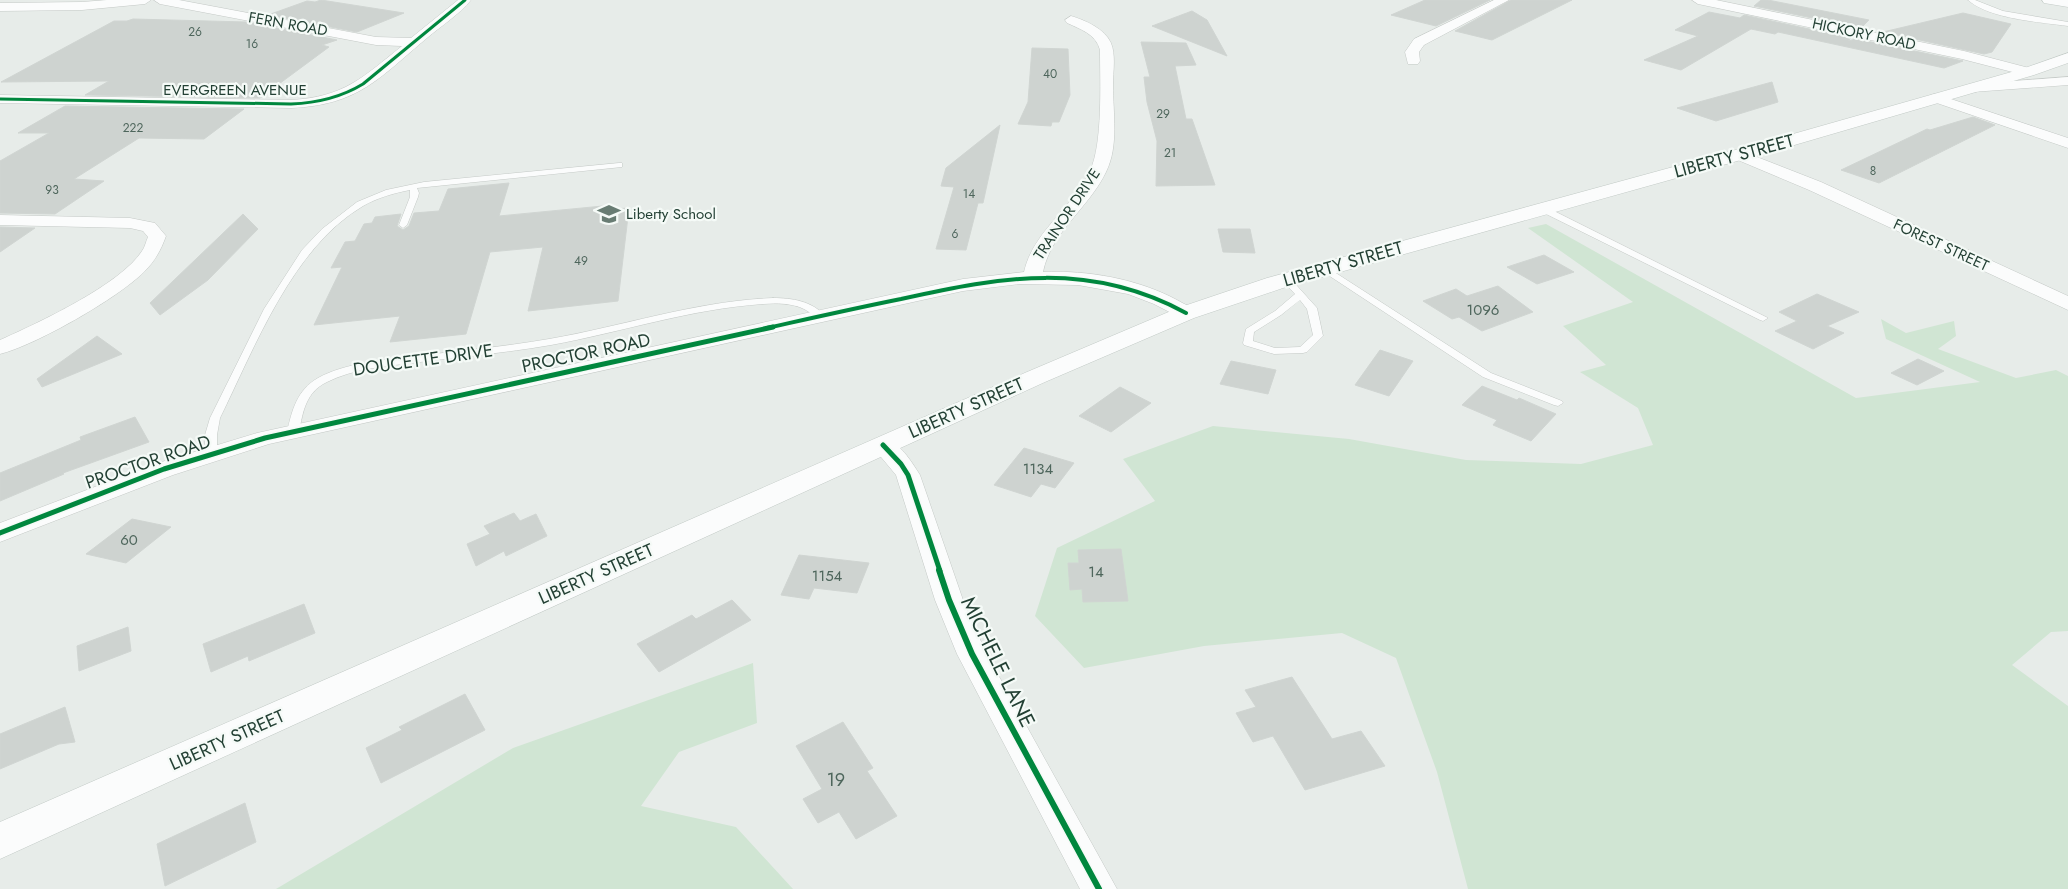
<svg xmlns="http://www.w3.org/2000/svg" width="2068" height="889" viewBox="0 0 2068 889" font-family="Jost,sans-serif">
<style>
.green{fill:#d0e5d3}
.building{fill:#ced3d0;stroke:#d0d5d2}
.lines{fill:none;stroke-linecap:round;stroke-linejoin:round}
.service-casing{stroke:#c4c9c6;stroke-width:1}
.minor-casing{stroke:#c4c9c6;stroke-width:1}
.secondary-casing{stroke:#c2cac6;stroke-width:1}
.service{fill:#fbfcfc;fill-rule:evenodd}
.minor{fill:#fbfcfc;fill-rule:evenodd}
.secondary{fill:#fbfcfc;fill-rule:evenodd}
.cycleway-far3-casing{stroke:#f5faf7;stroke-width:5}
.cycleway-far2-casing{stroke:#f5faf7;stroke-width:6}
.cycleway-far1-casing{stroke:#f5faf7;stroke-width:8}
.cycleway-casing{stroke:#f5faf7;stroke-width:9}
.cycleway-far3{stroke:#00873e;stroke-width:3}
.cycleway-far2{stroke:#00873e;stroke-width:4}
.cycleway-far1{stroke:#00873e;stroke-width:5}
.cycleway{stroke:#00873e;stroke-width:6}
.labels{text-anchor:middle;stroke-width:4.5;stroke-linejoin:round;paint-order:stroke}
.far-number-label{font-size:12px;fill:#4e665c}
.far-street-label{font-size:15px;fill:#234034;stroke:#f5faf7}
.far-poi-label{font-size:15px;fill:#234034;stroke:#f5faf7;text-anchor:start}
.number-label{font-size:15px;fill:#4e665c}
.street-label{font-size:18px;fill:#234034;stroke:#f5faf7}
.near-number-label{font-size:18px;fill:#4e665c}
.near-street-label{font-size:21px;fill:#234034;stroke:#f5faf7}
</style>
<rect width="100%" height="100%" fill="#e7ece9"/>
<g class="green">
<polygon points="1546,224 1856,398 1980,382 1886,339 1881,319 1906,333 1954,321 1956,336 1938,349 2016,378 2056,370 2068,376 2068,631 2051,632 2012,665 2068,706 2068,889 1468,889 1437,772 1396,658 1342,633 1204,646 1084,668 1035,616 1057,548 1155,501 1123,459 1213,426 1349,439 1466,460 1581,464 1653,445 1638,408 1580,372 1606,365 1563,326 1633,302 1528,228"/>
<polygon points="753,663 757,723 679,752 641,806 736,827 793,889 276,889 513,748"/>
</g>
<g class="building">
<polygon points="321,0 404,13 357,32 268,15 307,1 315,2"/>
<polygon points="1425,0 1490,0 1436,26 1391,15"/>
<polygon points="1511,0 1572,0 1492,40 1455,31"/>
<polygon points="1761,0 1768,0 1869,20 1861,28 1754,6"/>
<polygon points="1192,11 1207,20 1227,56 1152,26"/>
<polygon points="1709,12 1740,18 1744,15 1851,38 1848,41 1856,39 1963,61 1944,68 1778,32 1775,34 1751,29 1681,70 1644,60 1698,36 1675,30"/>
<polygon points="1963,13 2011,24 1992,52 1984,54 1883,32"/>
<polygon points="133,19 246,22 337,40 322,45 329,47 260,98 85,95 109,81 1,82 114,21 127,21"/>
<polygon points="1141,42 1186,43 1196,65 1175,66 1186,119 1192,119 1215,185 1156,186 1157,141 1147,102 1144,77 1150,77"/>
<polygon points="1032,48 1068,49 1070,95 1059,122 1052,122 1051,126 1018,124 1028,102"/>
<polygon points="1772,82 1778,102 1716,121 1677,108"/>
<polygon points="65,106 244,109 204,139 139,138 74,179 104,181 55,214 0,213 0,161 49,133 18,133"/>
<polygon points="1973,117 1995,125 1879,183 1841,170 1927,129 1930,130"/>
<polygon points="1000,125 983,203 978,203 966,250 936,249 954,187 941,186 946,168"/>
<polygon points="509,183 499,216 613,205 613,209 629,208 618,301 528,311 543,247 490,252 466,334 390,342 400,316 314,325 342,267 331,268 345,242 355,241 364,224 372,223 375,217 401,214 397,226 403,230 409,226 414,213 439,211 448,189"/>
<polygon points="243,214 258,229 208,280 160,315 150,303"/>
<polygon points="0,227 35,228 0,252"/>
<polygon points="1218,229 1250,229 1255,253 1223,252"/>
<polygon points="1544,255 1574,272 1537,284 1507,267"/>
<polygon points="1498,286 1533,312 1482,331 1459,317 1452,319 1423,301 1456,289 1467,296"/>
<polygon points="1817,294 1859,312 1827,326 1844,333 1813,349 1775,331 1797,321 1779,312"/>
<polygon points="97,336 122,354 42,387 37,379"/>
<polygon points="1380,350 1413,361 1389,396 1355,385"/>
<polygon points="1918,359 1944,371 1917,385 1891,373"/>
<polygon points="1231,361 1276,370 1268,394 1220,384"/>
<polygon points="1482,386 1517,400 1519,398 1556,414 1531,441 1493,425 1497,420 1462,405"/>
<polygon points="1120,387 1151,403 1111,432 1079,416"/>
<polygon points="135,417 149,442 63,473 64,474 0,501 0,473 81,440 80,437"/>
<polygon points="1024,448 1074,463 1055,488 1041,484 1031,497 994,485"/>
<polygon points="514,513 520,521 536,514 547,536 506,556 504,551 476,566 467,544 490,534 484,526"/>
<polygon points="132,519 171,527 126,563 86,554"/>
<polygon points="1121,549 1128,601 1083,602 1082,589 1070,590 1068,563 1079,563 1078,550"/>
<polygon points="799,555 869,563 857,593 814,588 809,599 781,595"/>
<polygon points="732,600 751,620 659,672 637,644 692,615 696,619"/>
<polygon points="304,604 315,633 249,661 248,656 211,672 203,644"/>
<polygon points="128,627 131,651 79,671 77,646"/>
<polygon points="1292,677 1332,739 1361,731 1385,766 1305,790 1273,736 1253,742 1236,713 1256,707 1245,690"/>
<polygon points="465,694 485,730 381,783 366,748 402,730 399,727"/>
<polygon points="65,707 75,742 59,744 0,769 0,734"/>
<polygon points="843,722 873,768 867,771 897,816 856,839 839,812 818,823 803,799 822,789 796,746"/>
<polygon points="245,803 256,842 165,886 157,844"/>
</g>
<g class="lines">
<defs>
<g id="service">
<path d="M 1968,0 L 1975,0 L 2003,11 L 2068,22 L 2068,26 C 2040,22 1989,19 1968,0 Z"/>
<path d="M 619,163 L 622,163 L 622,167 L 417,188 L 419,193 L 418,197 L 407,225 L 403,228 L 399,225 L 410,197 L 410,190 C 394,193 377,198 363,206 C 292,248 255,347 220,418 L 217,435 L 217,453 L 211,457 L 207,455 L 205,453 L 205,435 L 210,418 L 264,309 L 302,250 L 322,229 L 357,202 L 386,190 L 424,182 Z"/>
<polygon points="1538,206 1544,206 1768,318 1763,321 1760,320 1538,210"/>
<polygon points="1325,266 1491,373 1562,401 1563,403 1558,406 1554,405 1483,377 1322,271 1322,267"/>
<path d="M 1287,277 L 1290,278 L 1317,308 L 1323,336 L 1307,352 L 1303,353 L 1274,354 L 1244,345 L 1243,343 L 1246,329 L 1275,311 L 1295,294 L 1282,280 ZM 1300,300 L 1307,309 L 1313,335 L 1300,347 L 1275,348 L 1253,341 L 1254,332 L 1281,315 Z"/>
<path d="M 773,298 C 792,298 812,301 825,316 L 823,318 C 815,320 811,312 804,309 C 792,303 776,303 763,304 C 690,309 622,332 551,345 C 505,353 458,357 412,363 C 384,366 353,369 327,382 C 306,392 303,411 299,432 L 293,435 L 287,432 C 292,410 297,390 318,378 C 345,363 380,361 410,357 C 456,351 503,347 549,339 C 624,326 696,301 773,298 Z"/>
</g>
<g id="minor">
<polygon points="107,0 151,0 145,4 82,10 0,11 0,3 82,2"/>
<path d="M 154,0 L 179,0 L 376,37 L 411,38 L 458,0 L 471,0 C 460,14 441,26 427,38 C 379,78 359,105 291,108 L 0,103 L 0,95 L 291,100 C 344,97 362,78 402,46 L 376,45 L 160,4 Z"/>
<polygon points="1494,0 1509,0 1424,45 1419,52 1420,61 1418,64 1408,64 1405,52 1414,39"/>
<polygon points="1692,0 1716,0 1964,51 2033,69 2035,72 2028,76 1962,59 1698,4"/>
<path d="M 1071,16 C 1085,20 1105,29 1111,43 C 1116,55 1113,72 1113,85 C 1113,113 1119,146 1106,172 C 1089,208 1051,232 1043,272 C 1088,270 1138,279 1177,300 C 1184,304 1192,307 1196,313 L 1193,317 L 1186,319 L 1179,317 L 1154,304 L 1128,294 L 1078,285 L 1019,284 L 963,291 L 269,444 L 173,475 L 0,542 L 0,523 L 155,464 L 257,433 L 963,279 L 1024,272 C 1033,231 1073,208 1090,171 C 1103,143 1100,82 1100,50 C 1096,34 1080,29 1067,23 L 1065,20 Z"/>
<polygon points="2068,77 2068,85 1972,92 1967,91 1965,88 1967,85 1972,84"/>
<polygon points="1936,94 2068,138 2068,148 1931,101 1929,98 1931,95"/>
<polygon points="1739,150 1821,182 2068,296 2068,310 1809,190 1733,158 1731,155 1733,152"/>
<path d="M 0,215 L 130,218 L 155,223 L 166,236 C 161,250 155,261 144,272 C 118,298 36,345 0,354 L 0,340 C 38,323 120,285 142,251 C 145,247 146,241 148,237 L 143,231 L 130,228 L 0,225 Z"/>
<path d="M 883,438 C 900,442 911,461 920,475 L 963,600 L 986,653 L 1117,889 L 1080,889 L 957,654 L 935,600 L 896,475 L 871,445 L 875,440 Z"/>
</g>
<g id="secondary">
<polygon points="2042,0 2068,0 2068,7 2044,3"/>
<polygon points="2068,53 2068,63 2034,75 1791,146 1283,288 1194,318 1045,382 0,859 0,822 1027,372 1178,308 1267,278 1779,138 2022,69"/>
</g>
</defs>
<use href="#service" class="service-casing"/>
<use href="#minor" class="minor-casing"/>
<use href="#secondary" class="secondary-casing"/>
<use href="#service" class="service"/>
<use href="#minor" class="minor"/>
<use href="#secondary" class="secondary"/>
<defs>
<path id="cycleway-far3" d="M 0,99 L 291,104 C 317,103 340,98 363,84 L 465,0"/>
<path id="cycleway-far2" d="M 767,328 C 812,318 856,308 901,299 C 1003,276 1090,261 1186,313"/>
<g id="cycleway-far1">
<polyline points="883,445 901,464 908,475 940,571"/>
<polyline points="0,533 164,469 265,438 773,327"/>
</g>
<polyline id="cycleway" points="939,570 949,600 972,654 1099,889"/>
</defs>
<use href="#cycleway-far3" class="cycleway-far3-casing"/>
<use href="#cycleway-far2" class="cycleway-far2-casing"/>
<use href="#cycleway-far1" class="cycleway-far1-casing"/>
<use href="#cycleway" class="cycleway-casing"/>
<use href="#cycleway-far3" class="cycleway-far3"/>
<use href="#cycleway-far2" class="cycleway-far2"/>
<use href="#cycleway-far1" class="cycleway-far1"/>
<use href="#cycleway" class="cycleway"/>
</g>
<defs>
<symbol id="school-bare" viewBox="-9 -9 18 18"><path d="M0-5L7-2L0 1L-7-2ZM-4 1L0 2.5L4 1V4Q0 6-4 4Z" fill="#687c73" stroke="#f5faf7" stroke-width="2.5" paint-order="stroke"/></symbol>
</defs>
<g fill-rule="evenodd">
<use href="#school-bare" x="593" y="198" width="32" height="32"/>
</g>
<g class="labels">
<g class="far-number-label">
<text x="195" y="36">26</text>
<text x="252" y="48">16</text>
<text x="1050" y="78">40</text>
<text x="1163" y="118">29</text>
<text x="133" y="132">222</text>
<text x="1170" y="157">21</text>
<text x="1873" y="175">8</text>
<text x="52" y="194">93</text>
<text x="969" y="198">14</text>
<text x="955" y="238">6</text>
<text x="581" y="265">49</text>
</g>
<g class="far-street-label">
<text transform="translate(288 24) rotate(10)" y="5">FERN ROAD</text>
<text transform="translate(1864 34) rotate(12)" y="5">HICKORY ROAD</text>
<text x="235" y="95">EVERGREEN AVENUE</text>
<text transform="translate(1067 214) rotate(-56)" y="5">TRAINOR DRIVE</text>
<text transform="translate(1941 245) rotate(25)" y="5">FOREST STREET</text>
</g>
<g class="far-poi-label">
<text x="626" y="219">Liberty School</text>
</g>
<g class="number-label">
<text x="1483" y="315">1096</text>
<text x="1038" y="474">1134</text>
<text x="129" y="545">60</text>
<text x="1096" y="577">14</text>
<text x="827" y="581">1154</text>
</g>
<g class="street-label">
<text transform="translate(1734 156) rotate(-15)" y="6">LIBERTY STREET</text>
<text transform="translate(1343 264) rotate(-16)" y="6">LIBERTY STREET</text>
<text transform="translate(586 353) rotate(-12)" y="6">PROCTOR ROAD</text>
<text transform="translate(423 360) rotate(-8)" y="6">DOUCETTE DRIVE</text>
<text transform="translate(966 408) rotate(-24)" y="6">LIBERTY STREET</text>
<text transform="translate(148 462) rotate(-19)" y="6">PROCTOR ROAD</text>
<text transform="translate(596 574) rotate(-24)" y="6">LIBERTY STREET</text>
<text transform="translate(227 740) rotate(-24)" y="6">LIBERTY STREET</text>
</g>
<g class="near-number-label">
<text x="836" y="786">19</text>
</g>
<g class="near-street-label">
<text transform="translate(998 662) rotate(64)" y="7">MICHELE LANE</text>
</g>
</g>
</svg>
